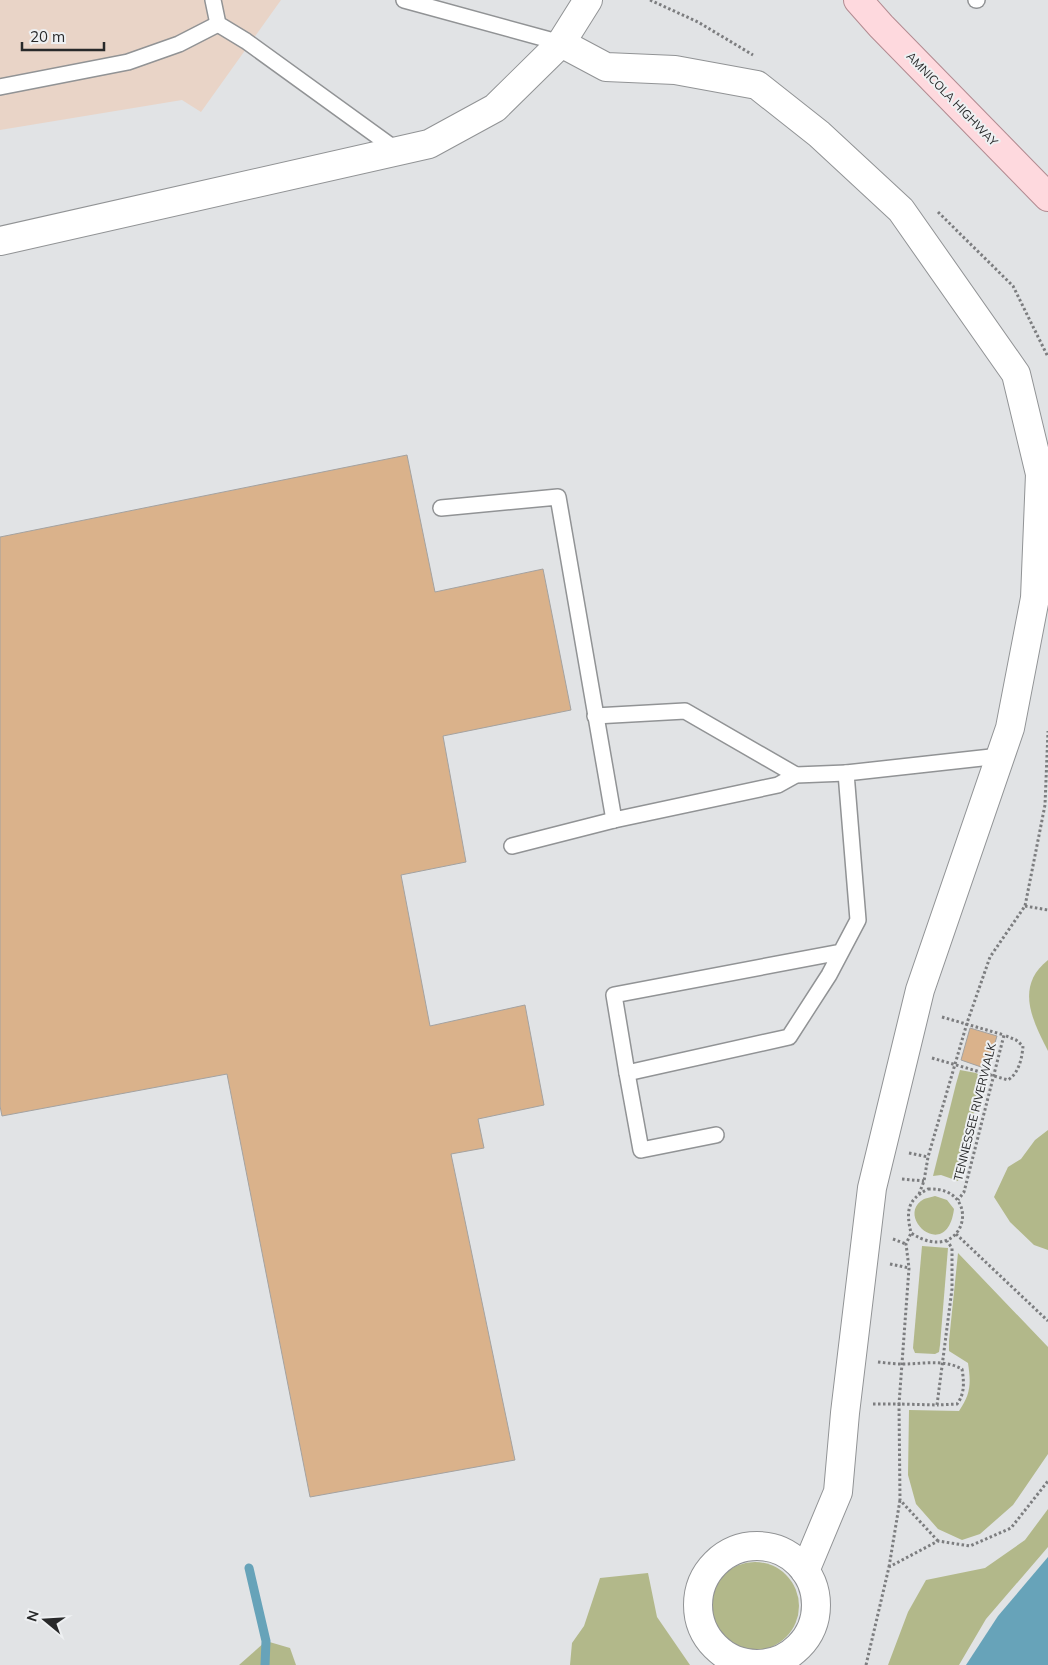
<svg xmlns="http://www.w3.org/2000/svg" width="1048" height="1665" viewBox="0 0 1048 1665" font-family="Mulish,sans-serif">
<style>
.industrial{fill:#e9d4c7}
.green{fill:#b2b88a}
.water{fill:#67a3b9}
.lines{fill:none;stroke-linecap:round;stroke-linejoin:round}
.stream{stroke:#67a3b9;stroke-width:9}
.building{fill:#dab28b;stroke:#a4a2a0}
.lane-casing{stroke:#919395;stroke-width:18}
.street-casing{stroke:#919395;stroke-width:30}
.primary-casing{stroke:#b28b91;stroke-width:30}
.path{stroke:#7c7d7f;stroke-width:3;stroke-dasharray:2.5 2.5;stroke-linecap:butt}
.lane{stroke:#fff;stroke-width:15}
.street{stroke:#fff;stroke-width:28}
.primary{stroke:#fed9de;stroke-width:28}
.labels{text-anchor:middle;stroke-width:4;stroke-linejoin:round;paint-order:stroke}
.street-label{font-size:12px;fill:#28292a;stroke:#eef0f2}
</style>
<rect width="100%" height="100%" fill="#e1e3e5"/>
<polygon class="industrial" points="0,0 281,0 201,112 182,100 0,130"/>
<g class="green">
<path d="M 1048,960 L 1048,1051 C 1032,1020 1015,986 1048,960 Z"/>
<polygon points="960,1070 976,1073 983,1077 958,1181 941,1175 933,1176 956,1084"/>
<polygon points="1048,1130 1048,1250 1034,1245 1010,1222 994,1197 1008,1167 1021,1159 1035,1140"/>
<path d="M 935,1196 L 947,1200 L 954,1209 C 947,1264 893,1216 924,1199 C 927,1198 932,1197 935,1196 Z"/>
<polygon points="922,1246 948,1248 940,1345 939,1352 935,1354 915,1353 913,1348"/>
<path d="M 958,1253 L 1048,1347 L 1048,1454 L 1013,1505 L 980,1534 L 962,1540 L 938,1529 L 916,1504 L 908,1475 L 909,1410 L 959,1411 C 971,1394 971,1383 968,1363 L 949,1351 L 949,1341 Z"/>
<polygon points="1048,1509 1048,1547 986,1619 959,1665 888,1665 908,1612 926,1580 985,1568 1025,1540"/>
<circle cx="755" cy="1606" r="44"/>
<polygon points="648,1573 657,1617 690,1665 570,1665 572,1643 584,1626 600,1578"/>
<polygon points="266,1641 290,1648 296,1665 239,1665"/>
</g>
<polygon class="water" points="1048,1557 1048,1665 966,1665 998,1616"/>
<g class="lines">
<polyline class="stream" points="249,1568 266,1641 265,1665"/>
</g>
<g class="building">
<polygon points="407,455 435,592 543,569 571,710 443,736 466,862 401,875 430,1026 525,1005 544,1105 478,1119 484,1148 451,1154 515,1460 310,1497 227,1074 2,1116 0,1106 0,537"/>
<polygon points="970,1028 997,1036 987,1069 961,1060"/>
</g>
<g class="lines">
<defs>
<g id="lane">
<polyline points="213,0 218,24 246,41 398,151"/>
<polyline points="404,0 561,43"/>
<polyline points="976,0 977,0"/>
<polyline points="0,87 128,62 179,44 218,24"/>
<polyline points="441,508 558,497 614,820 778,785 796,775 846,773"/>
<polyline points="595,716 685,711 796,775"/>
<polyline points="512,846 614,820"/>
<polyline points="841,952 614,995 627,1073 789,1037 829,975 858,920 846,773 1000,756"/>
<polyline points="627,1073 641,1150 716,1135"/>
</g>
<g id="street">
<polyline points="561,43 606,67 675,70 757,85 819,134 901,210 1016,374 1040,474 1035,598 1010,728 920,990 872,1188 845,1413 838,1492 805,1571"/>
<polyline points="0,241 429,144 495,108 561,43 588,0"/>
<circle cx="757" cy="1605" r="59"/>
</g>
<polyline id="primary" points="858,0 881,26 1048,197"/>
</defs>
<use href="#lane" class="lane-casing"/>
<use href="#street" class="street-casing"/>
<use href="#primary" class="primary-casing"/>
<g class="path">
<polyline points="650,0 698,22 753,55"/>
<polyline points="938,212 1013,286 1048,357"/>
<polyline points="1025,906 1048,910"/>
<polyline points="942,1017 1004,1035 964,1192 958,1200"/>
<path d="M 932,1058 L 1008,1080 C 1019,1073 1022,1058 1023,1046 L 1016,1040 L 1004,1035"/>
<polyline points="909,1153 928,1157"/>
<polyline points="902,1179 924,1181"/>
<path d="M 928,1189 C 985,1186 966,1269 911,1233 C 906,1211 907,1200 928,1189 Z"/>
<polyline points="919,1194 924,1181 928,1157 967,1023 990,957 1025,906 1045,805 1048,731"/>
<polyline points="956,1234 1048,1321"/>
<polyline points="893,1239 906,1244"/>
<polyline points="890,1264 909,1268"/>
<path d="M 878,1362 C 886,1363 895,1364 903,1364 C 922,1364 944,1359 962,1369 C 964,1381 965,1394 957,1404 L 937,1405"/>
<polyline points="873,1404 899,1404 909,1268 906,1244 911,1233"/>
<polyline points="938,1541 900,1500 899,1404 937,1405 952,1289 952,1248 947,1241"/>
<polyline points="889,1567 900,1500"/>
<polyline points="866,1665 889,1567 938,1541 970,1546 1011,1528 1048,1481"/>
</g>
<use href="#lane" class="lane"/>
<use href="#street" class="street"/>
<use href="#primary" class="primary"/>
</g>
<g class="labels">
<g class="street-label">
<text transform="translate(952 99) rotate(46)" y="4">AMNICOLA HIGHWAY</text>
<text transform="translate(975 1112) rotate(-76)" y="4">TENNESSEE RIVERWALK</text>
</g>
</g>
<g transform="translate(45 1620) rotate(288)" stroke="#eef0f2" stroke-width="4" paint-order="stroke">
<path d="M0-4L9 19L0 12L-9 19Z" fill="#28292a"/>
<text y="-8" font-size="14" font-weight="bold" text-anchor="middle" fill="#28292a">N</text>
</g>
<path d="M22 42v8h82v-8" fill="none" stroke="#28292a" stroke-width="2.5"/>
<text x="30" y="42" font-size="15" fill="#28292a" stroke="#eef0f2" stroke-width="4" paint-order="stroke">20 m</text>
</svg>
